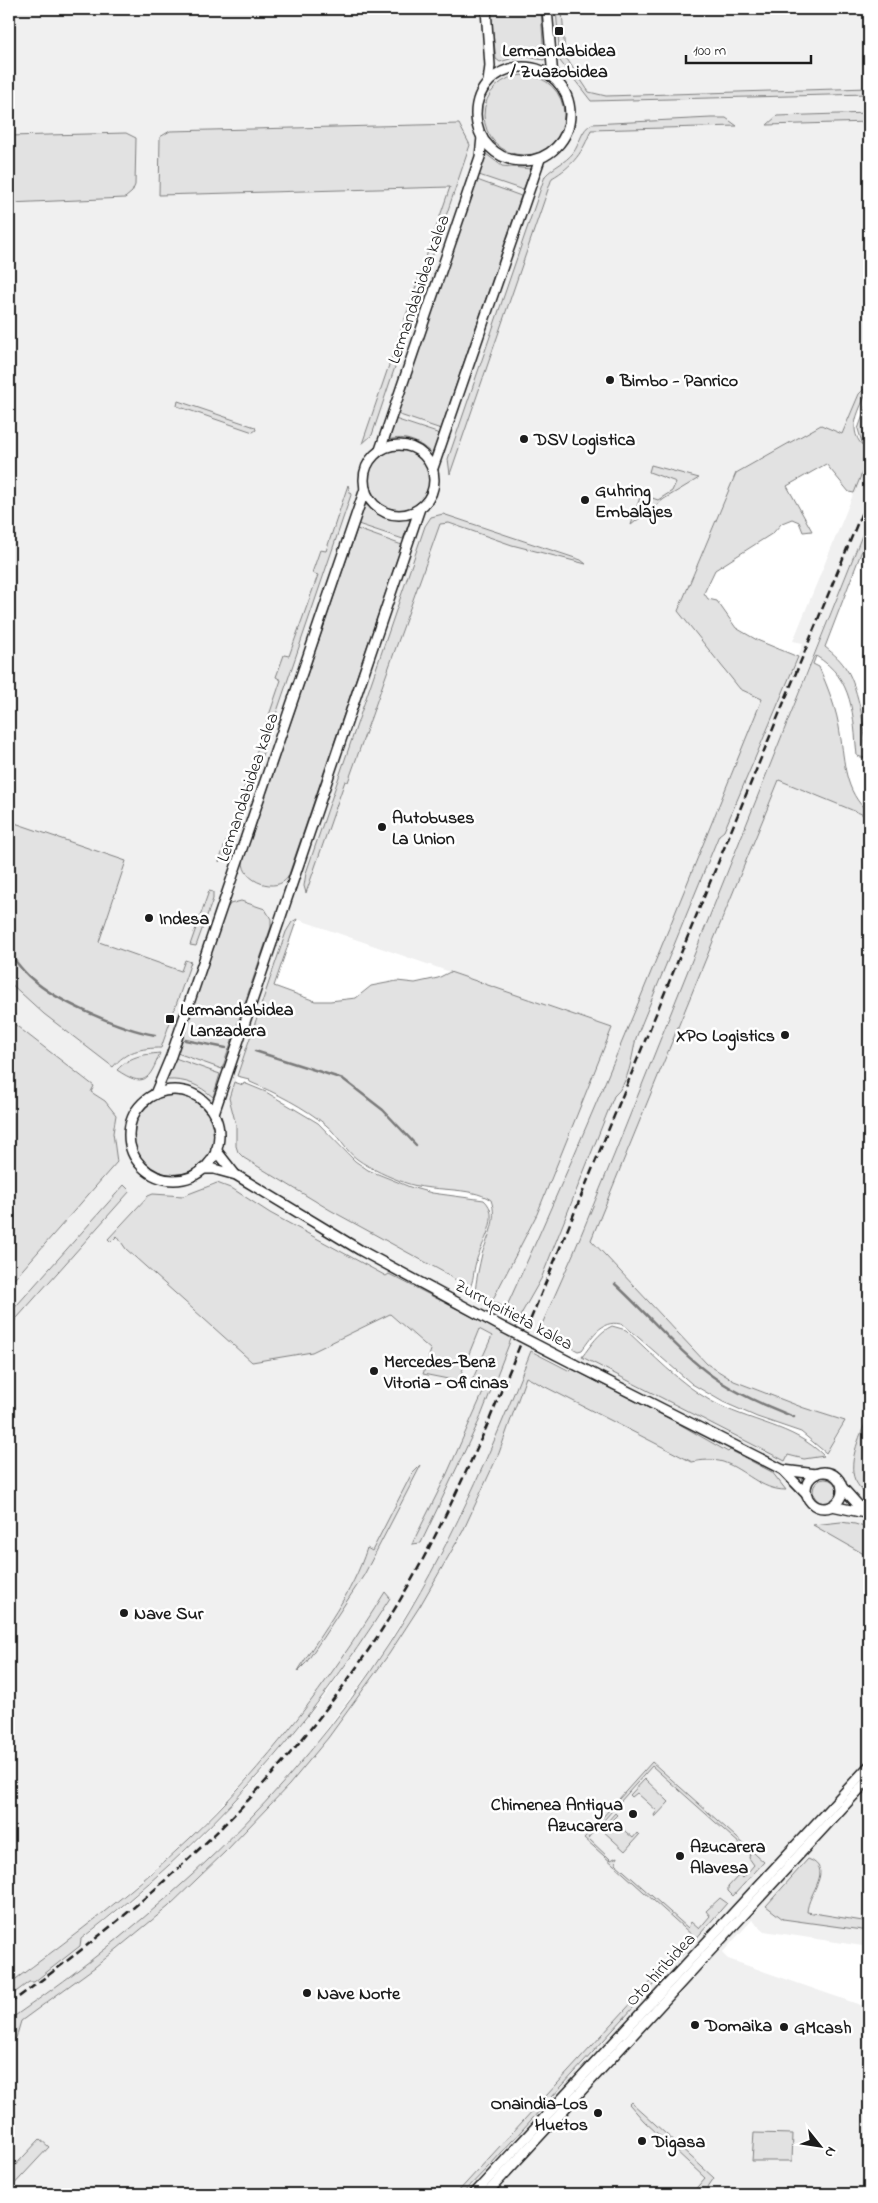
<svg xmlns="http://www.w3.org/2000/svg" width="878" height="2203" viewBox="0 0 878 2203" font-family="'Indie Flower',sans-serif">
<style>
.built{fill:#f0f0f0}
.green{fill:#e2e2e2;stroke:#7f7f7f}
.lines{fill:none;stroke-linecap:round;stroke-linejoin:round}
.stream{stroke:#7a7a7a;stroke-width:2.5}
.minor-casing{stroke:#1c1c1c;stroke-width:12}
.minor{stroke:#fff;stroke-width:9}
.rail{stroke:#1c1c1c;stroke-width:2.5;stroke-dasharray:8 4;stroke-linecap:butt}
.minor-bridge-casing{stroke:#1c1c1c;stroke-width:12;stroke-linecap:butt}
.minor-bridge{stroke:#fff;stroke-width:9}
.poi-dot{fill:#1c1c1c;stroke:#fff;stroke-width:2}
.labels{text-anchor:middle;stroke-width:5;stroke-linejoin:round;paint-order:stroke}
.poi-label{font-size:18px;font-weight:bold;fill:#1c1c1c;stroke:#fff;text-anchor:start}
.street-label{font-size:18px;fill:#1c1c1c;stroke:#fff}
</style>
<rect width="100%" height="100%" fill="#fff"/>
<filter id="ink" filterUnits="userSpaceOnUse"><feTurbulence type="fractalNoise" baseFrequency=".02" numOctaves="2"/><feDisplacementMap in="SourceGraphic" scale="10" xChannelSelector="R" yChannelSelector="G"/><feConvolveMatrix kernelMatrix="1 2 1 2 8 2 1 2 1" color-interpolation-filters="sRGB"/></filter>
<g filter="url(#ink)">
<g class="built">
<polygon points="9,9 869,9 869,369 867,374 869,384 859,394 842,434 821,425 736,473 678,610 740,689 763,699 613,1065 554,1204 506,1308 492,1302 537,1214 612,1028 297,919 289,925 229,1098 236,1125 236,1146 244,1158 330,1210 447,1274 487,1303 510,1316 502,1332 389,1274 386,1276 270,1213 225,1185 212,1183 204,1189 183,1196 158,1195 312,1352 390,1314 431,1350 473,1341 480,1329 492,1336 470,1384 485,1387 446,1476 413,1543 421,1543 479,1421 520,1316 541,1279 614,1096 619,1092 630,1066 636,1038 719,835 724,831 798,657 803,643 793,641 866,463 869,444 869,518 805,675 745,832 574,1252 539,1331 496,1441 432,1571 378,1660 307,1755 270,1798 228,1843 168,1898 108,1948 9,2020 9,1997 127,1904 197,1841 258,1777 328,1692 390,1598 366,1623 326,1682 262,1762 190,1838 98,1917 9,1984 9,1285 117,1162 113,1133 116,1115 105,1101 91,1092 94,1086 9,1020"/>
<polygon points="779,780 869,817 869,1415 855,1450 855,1480 869,1499 869,1947 764,1931 752,1920 722,1953 728,1959 869,2008 869,2194 9,2194 9,2042 16,2038 21,2021 95,1967 168,1907 226,1851 289,1785 328,1738 389,1654 445,1562 481,1494 499,1453 526,1376 540,1355 571,1371 579,1355 785,1461 788,1455 804,1459 824,1456 840,1432 844,1421 804,1408 734,1381 707,1364 591,1240"/>
</g>
<g class="green">
<polygon points="490,9 541,9 544,60 520,56 500,62 496,59"/>
<polygon points="556,9 562,9 565,56 589,92 606,96 869,88 869,94 591,101 560,61"/>
<circle cx="524" cy="115" r="40"/>
<polygon points="869,113 869,122 767,125 777,116"/>
<path d="M 711,118 L 726,118 L 737,126 L 591,130 C 583,152 573,166 552,178 L 450,474 L 448,459 L 545,176 C 553,167 565,163 573,153 C 580,144 581,129 592,124 Z"/>
<polygon points="459,124 470,145 372,435 362,444 450,187 159,195 160,137 170,131"/>
<polygon points="126,133 136,138 135,185 132,192 125,198 9,203 9,136"/>
<polygon points="486,154 502,166 531,169 523,190 479,175"/>
<polygon points="477,180 521,196 441,429 397,414"/>
<path d="M 869,384 C 864,406 844,426 863,446 L 858,429 L 869,399 L 869,444 L 866,463 L 854,493 L 849,492 L 826,464 L 787,486 L 812,531 L 803,532 L 799,522 L 792,519 L 782,523 L 773,533 L 715,570 L 704,593 L 708,599 L 717,601 L 736,628 L 757,640 L 798,657 L 724,831 L 719,835 L 636,1038 C 632,1056 629,1084 614,1096 L 541,1279 L 520,1316 L 479,1421 L 421,1543 L 412,1544 L 446,1476 L 485,1388 L 470,1385 L 492,1336 L 479,1329 L 458,1381 L 423,1374 L 431,1350 L 390,1314 L 312,1352 L 252,1362 L 126,1249 L 117,1236 L 111,1242 L 108,1239 L 148,1196 L 153,1194 L 183,1196 L 217,1183 L 233,1189 L 270,1213 L 386,1276 L 389,1274 L 502,1332 L 510,1316 L 475,1293 C 476,1280 479,1267 482,1254 C 488,1236 498,1220 491,1200 C 470,1186 431,1192 406,1183 C 389,1177 371,1169 357,1159 C 345,1150 338,1135 326,1125 C 304,1107 276,1093 250,1082 L 249,1079 L 237,1076 L 286,932 L 292,922 L 297,919 L 274,986 L 315,1001 L 330,1001 L 356,998 L 371,986 L 397,981 L 415,983 L 438,978 L 450,972 L 612,1028 L 537,1214 L 492,1301 L 506,1308 C 598,1108 679,903 762,699 L 740,689 L 678,611 L 736,473 L 821,425 L 842,434 L 859,394 Z"/>
<polygon points="178,401 255,427 256,430 253,432 177,406"/>
<path d="M 395,419 L 440,434 L 433,455 C 420,442 406,435 388,440 Z"/>
<circle cx="399" cy="480" r="30"/>
<polygon points="651,465 699,478 664,499 631,525 641,494 658,500 672,491 676,482 649,472"/>
<polygon points="348,485 351,495 230,849 219,862 281,680 276,677 284,655 289,656 318,575 312,573 320,550 326,551"/>
<polygon points="365,504 384,518 410,520 403,539 358,524"/>
<polygon points="443,514 581,560 586,564 512,545 449,523 440,524 348,782 345,781 306,893 304,886 306,873 425,526 431,517"/>
<path d="M 869,518 L 869,532 L 825,647 C 834,654 841,660 847,670 C 857,685 869,740 865,758 L 857,756 C 853,715 854,679 816,656 L 813,664 L 819,667 C 828,688 837,710 840,733 C 845,763 844,791 869,813 L 869,817 L 779,780 L 591,1240 L 707,1364 L 734,1381 L 804,1408 L 845,1421 L 826,1453 L 801,1432 L 757,1417 L 723,1402 L 692,1384 L 624,1325 C 603,1318 594,1334 582,1350 L 578,1351 L 539,1331 L 574,1252 L 614,1155 Z"/>
<path d="M 357,529 L 402,545 L 288,877 C 277,894 242,882 243,861 Z"/>
<path d="M 9,821 L 126,861 L 99,942 L 181,971 L 185,960 L 191,962 L 161,1048 C 141,1048 126,1051 113,1067 L 44,1014 L 9,982 Z"/>
<polygon points="209,891 213,892 213,899 196,946 190,945"/>
<polygon points="241,901 265,909 271,919 271,927 222,1069 177,1053 226,910 230,904"/>
<polygon points="9,1020 94,1086 91,1092 105,1101 116,1115 113,1133 117,1162 9,1285"/>
<path d="M 160,1053 C 149,1081 144,1088 117,1070 C 130,1056 141,1055 160,1053 Z"/>
<path d="M 175,1058 L 220,1074 L 213,1097 C 199,1085 186,1079 167,1080 Z"/>
<path d="M 234,1082 L 243,1085 L 244,1083 L 266,1092 L 318,1123 L 355,1161 L 368,1170 L 410,1187 L 432,1193 L 484,1200 C 502,1216 481,1243 476,1262 C 473,1272 474,1281 469,1289 L 447,1274 L 330,1210 L 244,1158 L 238,1152 L 236,1146 L 236,1125 L 229,1098 Z"/>
<circle cx="174" cy="1135" r="40"/>
<polygon points="124,1185 130,1191 9,1327 9,1314"/>
<path d="M 612,1326 L 626,1330 C 653,1355 679,1383 711,1401 C 748,1422 794,1425 824,1456 L 804,1459 L 788,1455 L 785,1461 L 582,1357 C 591,1345 599,1332 612,1326 Z"/>
<path d="M 531,1351 L 570,1371 L 572,1369 L 674,1421 L 728,1452 L 730,1450 L 772,1472 L 786,1490 C 760,1490 746,1470 723,1462 C 713,1459 701,1460 692,1462 L 526,1377 L 499,1453 L 463,1531 L 420,1606 L 389,1654 L 328,1738 L 289,1785 L 226,1851 L 168,1907 L 95,1967 L 21,2021 L 16,2038 L 9,2042 L 9,2020 C 157,1918 291,1796 389,1644 C 448,1552 491,1452 531,1351 Z"/>
<path d="M 869,1415 L 869,1499 C 864,1493 858,1486 855,1480 C 847,1461 862,1431 869,1415 Z"/>
<path d="M 421,1465 L 364,1575 L 306,1663 L 298,1671 C 322,1631 353,1593 367,1548 L 372,1551 L 411,1475 Z"/>
<circle cx="825" cy="1491" r="12"/>
<polygon points="841,1522 855,1524 867,1528 869,1526 869,1557 813,1525"/>
<path d="M 385,1592 L 390,1598 C 305,1733 208,1841 81,1939 L 80,1946 L 34,1982 L 29,1982 L 9,1997 L 9,1984 C 71,1938 133,1892 189,1839 C 266,1766 329,1682 385,1592 Z"/>
<polygon points="652,1762 764,1862 733,1896 728,1891 728,1887 739,1875 743,1878 754,1865 749,1858 750,1853 652,1766 588,1838 611,1860 617,1857 616,1864 688,1928 691,1922 699,1929 710,1916 706,1911 720,1898 727,1903 694,1941 492,2163 462,2194 456,2194 693,1936 584,1838"/>
<polygon points="645,1779 669,1802 655,1817 654,1815 657,1811 637,1793 632,1797 630,1795"/>
<polygon points="615,1813 617,1815 612,1820 633,1838 637,1833 639,1835 625,1851 601,1829"/>
<path d="M 808,1859 C 835,1869 808,1892 807,1912 L 869,1922 L 869,1931 L 783,1919 L 766,1906 Z"/>
<polygon points="631,2102 714,2178 703,2194 691,2194 705,2178 644,2121 629,2104"/>
<polygon points="754,2133 793,2134 792,2161 752,2161"/>
<polygon points="40,2139 49,2147 9,2190 9,2172"/>
</g>
<g class="lines">
<g class="stream">
<path d="M 9,953 C 16,961 23,972 32,979 C 57,1002 121,1029 155,1035"/>
<polyline points="185,1040 226,1048"/>
<polyline points="255,1051 343,1079 383,1110 416,1145"/>
<path d="M 615,1284 C 649,1315 678,1352 715,1378 C 739,1395 767,1406 794,1417"/>
</g>
<defs>
<g id="minor">
<polyline points="486,9 490,66 488,82"/>
<polyline points="547,9 553,77"/>
<circle cx="523" cy="114" r="47"/>
<circle cx="399" cy="480" r="35"/>
<polyline points="380,450 480,157 482,137"/>
<polyline points="433,468 540,159"/>
<circle cx="174" cy="1135" r="45"/>
<polyline points="155,1094 171,1056 365,489"/>
<polyline points="214,1113 420,508"/>
<polyline points="216,1150 234,1173"/>
<polyline points="203,1169 214,1169 236,1175 360,1250 504,1328"/>
<polyline points="574,1364 783,1470 807,1495"/>
<polyline points="783,1470 816,1474"/>
<circle cx="824" cy="1490" r="18"/>
<polyline points="842,1487 869,1517"/>
<polyline points="832,1506 865,1513"/>
<polyline points="474,2194 869,1766"/>
<polyline points="486,2194 869,1779"/>
</g>
</defs>
<use href="#minor" class="minor-casing"/>
<use href="#minor" class="minor"/>
<path class="rail" d="M 9,2004 C 164,1892 289,1779 391,1615 C 428,1555 457,1492 486,1428 L 869,495"/>
<defs>
<polyline id="minor-bridge" points="504,1328 574,1364"/>
</defs>
<use href="#minor-bridge" class="minor-bridge-casing"/>
<use href="#minor-bridge" class="minor-bridge"/>
</g>
</g>
<g class="poi-dot">
<rect x="554" y="26" width="10" height="10" rx="2.5"/>
<circle cx="610" cy="380" r="5"/>
<circle cx="524" cy="439" r="5"/>
<circle cx="585" cy="500" r="5"/>
<circle cx="382" cy="827" r="5"/>
<circle cx="149" cy="918" r="5"/>
<rect x="165" y="1014" width="10" height="10" rx="2.5"/>
<circle cx="785" cy="1035" r="5"/>
<circle cx="374" cy="1371" r="5"/>
<circle cx="124" cy="1613" r="5"/>
<circle cx="633" cy="1814" r="5"/>
<circle cx="680" cy="1856" r="5"/>
<circle cx="307" cy="1993" r="5"/>
<circle cx="695" cy="2025" r="5"/>
<circle cx="784" cy="2027" r="5"/>
<circle cx="598" cy="2113" r="5"/>
<circle cx="642" cy="2141" r="5"/>
</g>
<g class="labels">
<g class="poi-label">
<text x="559" y="56" text-anchor="middle">Lermandabidea<tspan x="559" dy="21">/ Zuazobidea</tspan></text>
<text x="620" y="386">Bimbo - Panrico</text>
<text x="534" y="445">DSV Logistica</text>
<text x="595" y="496">Guhring<tspan x="595" dy="21">Embalajes</tspan></text>
<text x="392" y="823">Autobuses<tspan x="392" dy="21">La Union</tspan></text>
<text x="159" y="924">Indesa</text>
<text x="180" y="1015">Lermandabidea<tspan x="180" dy="21">/ Lanzadera</tspan></text>
<text x="775" y="1041" text-anchor="end">XPO Logistics</text>
<text x="384" y="1367">Mercedes-Benz<tspan x="384" dy="21">Vitoria - Oficinas</tspan></text>
<text x="134" y="1619">Nave Sur</text>
<text x="623" y="1810" text-anchor="end">Chimenea Antigua<tspan x="623" dy="21">Azucarera</tspan></text>
<text x="690" y="1852">Azucarera<tspan x="690" dy="21">Alavesa</tspan></text>
<text x="317" y="1999">Nave Norte</text>
<text x="705" y="2031">Domaika</text>
<text x="794" y="2033">GMcash</text>
<text x="588" y="2109" text-anchor="end">Onaindia-Los<tspan x="588" dy="21">Huetos</tspan></text>
<text x="652" y="2147">Digasa</text>
</g>
<g class="street-label">
<text transform="translate(418 289) rotate(-71)" y="6">Lermandabidea kalea</text>
<text transform="translate(247 787) rotate(-71)" y="6">Lermandabidea kalea</text>
<text transform="translate(514 1314) rotate(28)" y="6">Zurrupitieta kalea</text>
<text transform="translate(660 1969) rotate(-47)" y="6">Oto hiribidea</text>
</g>
</g>
<rect width="878" height="2203" fill="none" stroke="#fff" stroke-width="30"/>
<rect x="15" y="15" width="848" height="2173" fill="none" stroke="#1c1c1c" stroke-width="2" filter="url(#ink)"/>
<g transform="translate(820 2146) rotate(120)" stroke="#ffffff" stroke-width="4" paint-order="stroke">
<path d="M0-4L9 19L0 12L-9 19Z" fill="#1c1c1c"/>
<text y="-8" font-size="14" font-weight="bold" text-anchor="middle" fill="#1c1c1c">N</text>
</g>
<path d="M686 55v8h125v-8" fill="none" stroke="#1c1c1c" stroke-width="2.5"/>
<text x="693" y="55" font-size="15" fill="#1c1c1c" stroke="#ffffff" stroke-width="4" paint-order="stroke">100 m</text>
</svg>
